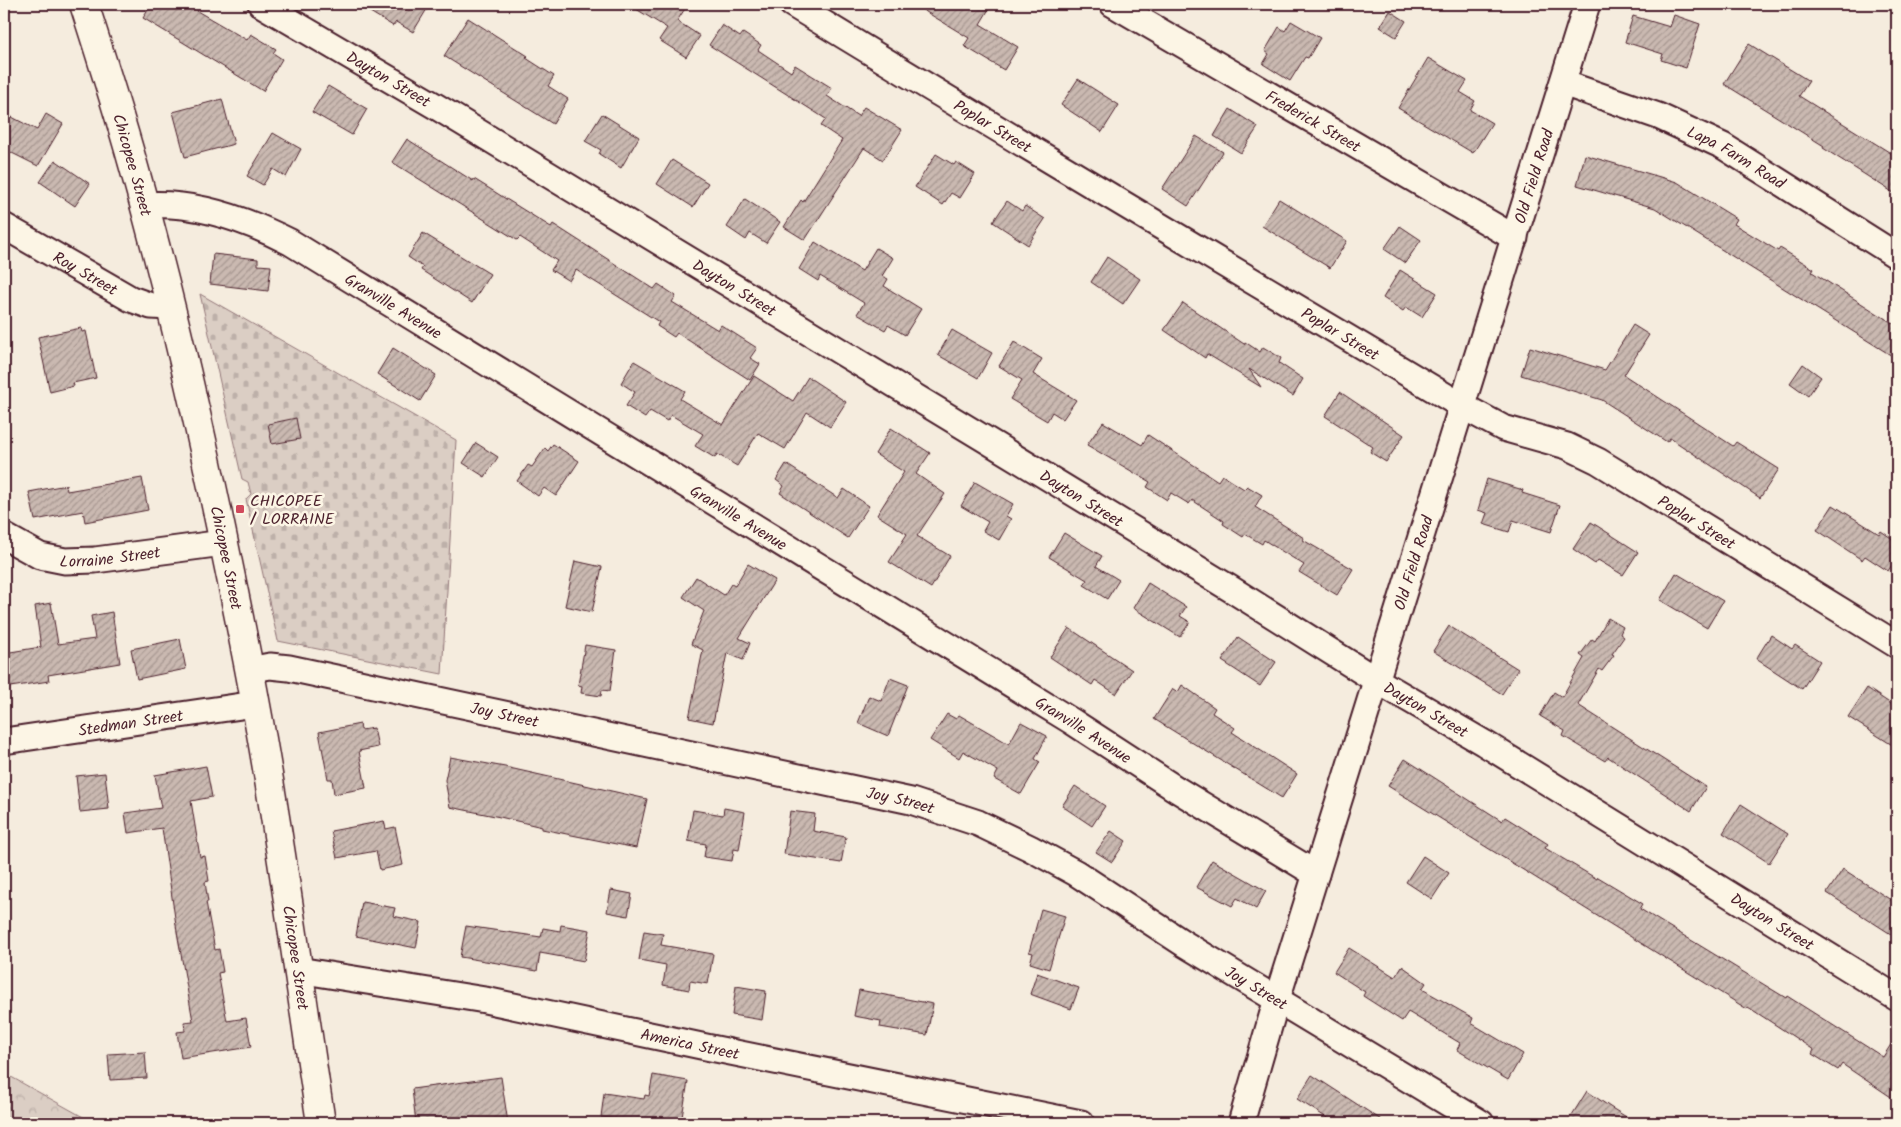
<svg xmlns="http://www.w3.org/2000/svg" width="1901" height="1127" viewBox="0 0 1901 1127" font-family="Kalam,sans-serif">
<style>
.cemetery{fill:url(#cemetery-stones);stroke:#927678}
.park{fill:url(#park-crowns);stroke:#927678}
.building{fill:url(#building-hatch);stroke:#4a1f2b}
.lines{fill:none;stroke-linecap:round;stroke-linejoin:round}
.minor-casing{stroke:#4a1f2b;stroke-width:29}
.secondary-casing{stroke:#4a1f2b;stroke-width:31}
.minor{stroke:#fcf5e5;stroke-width:25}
.secondary{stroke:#fcf5e5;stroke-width:28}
.poi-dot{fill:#d1495b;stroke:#fcf5e5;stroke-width:2}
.labels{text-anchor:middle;stroke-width:5;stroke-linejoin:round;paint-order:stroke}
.street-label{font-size:16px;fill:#4a1f2b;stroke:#fcf5e5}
.poi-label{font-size:16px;fill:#4a1f2b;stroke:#fcf5e5;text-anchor:start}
</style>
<defs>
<pattern id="cemetery-stones" width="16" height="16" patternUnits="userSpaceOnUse" patternTransform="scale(1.25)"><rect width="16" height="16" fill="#dbcec4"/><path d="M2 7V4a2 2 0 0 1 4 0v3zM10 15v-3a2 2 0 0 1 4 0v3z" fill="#bdb0a9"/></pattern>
<pattern id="park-crowns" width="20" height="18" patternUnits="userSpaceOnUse" patternTransform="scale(1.25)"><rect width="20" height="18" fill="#dbcec4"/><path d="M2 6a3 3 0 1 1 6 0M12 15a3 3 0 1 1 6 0" fill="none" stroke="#bdb0a9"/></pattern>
<pattern id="building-hatch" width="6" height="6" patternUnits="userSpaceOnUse" patternTransform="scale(1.25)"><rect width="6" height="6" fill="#cab9b1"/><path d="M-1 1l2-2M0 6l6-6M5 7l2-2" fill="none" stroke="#a69690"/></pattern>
</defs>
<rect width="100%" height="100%" fill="#f5ecde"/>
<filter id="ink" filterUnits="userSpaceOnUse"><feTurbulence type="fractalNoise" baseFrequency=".02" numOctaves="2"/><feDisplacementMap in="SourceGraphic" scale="10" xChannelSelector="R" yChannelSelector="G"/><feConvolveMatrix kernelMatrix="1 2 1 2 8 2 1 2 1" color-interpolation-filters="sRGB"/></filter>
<g filter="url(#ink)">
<polygon class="cemetery" points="200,294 456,440 442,674 278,641 246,499 251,494 248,482 242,479"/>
<polygon class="park" points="4,1073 94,1123 4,1123"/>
<g class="building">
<polygon points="152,4 201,4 197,11 247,40 251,34 276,49 273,53 282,59 263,91 143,18"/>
<polygon points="357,4 430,4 413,32 396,22 393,26"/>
<polygon points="628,4 688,4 677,21 700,36 686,57 659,40 667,28"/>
<polygon points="913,4 992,4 980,24 1018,47 1004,70 964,46 969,38"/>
<polygon points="1390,11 1406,21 1396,37 1380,27"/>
<polygon points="1674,15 1700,24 1686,68 1661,60 1663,54 1625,42 1633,16 1670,27"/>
<polygon points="468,18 528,56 526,58 554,76 548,86 568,99 553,124 444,56"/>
<polygon points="1291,21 1320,38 1308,58 1305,57 1290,81 1263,64 1269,54 1265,51 1279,27 1285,31"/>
<polygon points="722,25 740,37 743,33 761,45 758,50 791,72 795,65 832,88 827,96 858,116 864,107 902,130 883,160 864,148 805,240 784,227 801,200 803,202 842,140 821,126 826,119 709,45"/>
<polygon points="1749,44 1809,81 1799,96 1897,157 1897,195 1823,148 1824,146 1724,84"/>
<polygon points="1428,58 1467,81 1460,92 1475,101 1470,110 1492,123 1473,153 1398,108"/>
<polygon points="1078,79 1119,105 1102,132 1061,105"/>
<polygon points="328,86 367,109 352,135 312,112"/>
<polygon points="222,99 234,144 185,157 173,112"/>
<polygon points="1230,109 1258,127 1241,153 1214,136"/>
<polygon points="4,113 37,130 46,114 63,124 38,166 4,149"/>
<polygon points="602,114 639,137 621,168 599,154 601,150 585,141"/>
<polygon points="273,133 301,149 286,177 273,169 263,185 247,176"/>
<polygon points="1196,136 1223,152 1188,206 1162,189"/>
<polygon points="407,139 473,181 474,179 551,227 553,224 654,289 658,284 676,296 672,302 718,330 721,325 757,348 750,358 760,364 750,380 677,333 674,337 657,326 659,322 576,270 569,281 551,270 557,261 520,237 517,240 392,162"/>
<polygon points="936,154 954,165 956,162 975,174 960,198 951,193 943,205 915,187"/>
<polygon points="1585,155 1677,182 1737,219 1734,224 1778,251 1780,248 1814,269 1812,272 1897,326 1897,359 1655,208 1577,185"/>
<polygon points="55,160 90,184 75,206 40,182"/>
<polygon points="672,160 708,183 693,207 657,184"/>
<polygon points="745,199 780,222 766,243 750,233 746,240 727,227"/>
<polygon points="1279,199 1347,241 1330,268 1262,226"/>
<polygon points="1007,201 1022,211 1025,206 1045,219 1028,245 993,222"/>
<polygon points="1400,226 1421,240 1405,263 1384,249"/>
<polygon points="423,233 490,274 472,303 421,270 423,267 408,257"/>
<polygon points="815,242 862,271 876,248 893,258 882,276 888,279 884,286 921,309 905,335 888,325 885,330 857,314 864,303 820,276 818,281 799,269"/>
<polygon points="213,254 258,259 258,265 271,266 268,291 210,284"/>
<polygon points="1107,257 1140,279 1123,304 1091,282"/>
<polygon points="1400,270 1437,293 1422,317 1406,307 1403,311 1383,298"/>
<polygon points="1183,303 1244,344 1245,342 1260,352 1263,347 1281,358 1279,363 1303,379 1293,396 1249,369 1261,387 1207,354 1205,358 1164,330"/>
<polygon points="1633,325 1649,335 1624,375 1733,446 1736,442 1779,469 1760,498 1670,438 1667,442 1602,400 1521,375 1530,347 1605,370"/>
<polygon points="81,328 82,332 86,331 96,378 73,383 74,386 50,392 38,337"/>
<polygon points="952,330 992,353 978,378 938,355"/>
<polygon points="1014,342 1042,359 1033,374 1076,400 1063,419 1052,412 1047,421 1010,399 1022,380 999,366"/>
<polygon points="393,348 436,375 420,401 377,374"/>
<polygon points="634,361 685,391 680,399 723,425 754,376 793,401 808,377 846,402 830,427 807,412 785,449 758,433 737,466 717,454 715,458 695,446 703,434 671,415 667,421 650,411 645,418 626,406 635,392 621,383"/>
<polygon points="1803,364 1821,377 1808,396 1790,383"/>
<polygon points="1340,392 1404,435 1386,462 1370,452 1373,447 1325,416"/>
<polygon points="296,418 300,439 272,444 268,424"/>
<polygon points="1103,422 1142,445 1148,435 1218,481 1222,475 1244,489 1247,486 1262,495 1255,507 1304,538 1303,540 1353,569 1337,595 1299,572 1304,565 1264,540 1262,544 1245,534 1243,537 1223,524 1224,521 1192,500 1189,504 1171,493 1167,500 1147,487 1150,482 1087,445"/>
<polygon points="891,428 930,453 916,474 945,494 917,536 950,556 931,588 889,562 907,534 877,515 904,472 875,454"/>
<polygon points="476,443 498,457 485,477 463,463"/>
<polygon points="553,444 579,461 556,496 544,488 538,496 517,481 528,465 532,467 545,448 548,451"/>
<polygon points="786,464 838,498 844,489 869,506 848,538 780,493 784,486 776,480"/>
<polygon points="142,478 148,510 85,522 83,511 35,520 29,492 66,485 67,491"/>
<polygon points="1487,479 1523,490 1522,493 1560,505 1551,532 1513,520 1509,532 1483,524 1487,513 1478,510"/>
<polygon points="975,482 1013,504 1006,516 1011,519 999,540 983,531 988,522 961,506"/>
<polygon points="1833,505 1879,534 1881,531 1897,542 1897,557 1888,571 1865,556 1862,560 1817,530"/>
<polygon points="1591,522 1638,552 1623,575 1598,560 1595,564 1573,549"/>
<polygon points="1064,533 1102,556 1096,566 1119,580 1107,599 1084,585 1087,580 1049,557"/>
<polygon points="575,561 602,567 592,612 565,606"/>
<polygon points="748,564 775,580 739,638 750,643 743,660 727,653 713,723 689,718 703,650 691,644 704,611 683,597 696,577 724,595 731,584 735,586"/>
<polygon points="1676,573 1723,601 1707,628 1660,600"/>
<polygon points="1148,583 1186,607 1180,616 1190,622 1180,637 1133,608"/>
<polygon points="51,603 58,644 95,639 91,616 112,612 120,663 48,675 49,681 4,688 4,653 41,647 35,606"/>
<polygon points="1608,618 1623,627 1620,634 1624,637 1612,654 1614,655 1602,671 1599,669 1578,705 1706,787 1691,811 1608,757 1605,761 1563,736 1565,731 1540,716 1554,692 1562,697 1584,658 1580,655 1592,639 1595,641"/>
<polygon points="1449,626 1518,669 1502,694 1433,651"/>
<polygon points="1069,628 1132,670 1116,694 1095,680 1092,685 1050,657"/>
<polygon points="1771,635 1792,649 1795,645 1820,661 1802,689 1756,659"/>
<polygon points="1238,637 1276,662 1260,686 1222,661"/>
<polygon points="180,639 186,669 137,679 131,649"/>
<polygon points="585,645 616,650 610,691 602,690 601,696 581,693 582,686 578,685"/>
<polygon points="890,678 908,685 888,736 858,723 869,696 881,701"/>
<polygon points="1182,685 1215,708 1212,713 1235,728 1232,732 1297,774 1282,798 1154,719 1173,689 1178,692"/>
<polygon points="1867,688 1897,708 1897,748 1848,717"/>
<polygon points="947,714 956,719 959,715 1009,744 1021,722 1047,736 1035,759 1040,762 1021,794 994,779 998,771 963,751 959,758 930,740"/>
<polygon points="360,724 361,730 374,728 378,747 359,751 366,788 334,794 332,779 328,779 319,732"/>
<polygon points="450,757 505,767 647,799 636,848 542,829 542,827 500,817 450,807 445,780"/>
<polygon points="1405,759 1502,821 1505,817 1548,844 1545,848 1597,879 1598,877 1643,904 1640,909 1786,998 1787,996 1883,1057 1897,1035 1897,1101 1842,1064 1838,1070 1812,1054 1814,1050 1748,1007 1747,1009 1388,786"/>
<polygon points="206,766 212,797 191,801 200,857 205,856 209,881 205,882 208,902 206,902 215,950 219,949 223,972 218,973 227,1021 246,1018 251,1047 181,1058 177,1032 185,1031 184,1022 193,1021 177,932 162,828 128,833 125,813 161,808 155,775"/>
<polygon points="105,773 109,809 80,812 76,776"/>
<polygon points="1075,786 1105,806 1092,826 1062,806"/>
<polygon points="1741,804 1788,834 1769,863 1723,833"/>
<polygon points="724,808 745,812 739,850 734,849 732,861 704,857 706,844 688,841 693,810 723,815"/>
<polygon points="790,811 815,814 813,831 846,837 841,863 784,854"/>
<polygon points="384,821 386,829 395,827 403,865 380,870 376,851 337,858 331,831"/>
<polygon points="1111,831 1126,841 1112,862 1096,852"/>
<polygon points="1423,856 1449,873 1432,899 1406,882"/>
<polygon points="1212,860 1266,891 1256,909 1237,898 1232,906 1196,887"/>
<polygon points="1843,869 1897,904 1897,938 1827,893"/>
<polygon points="611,890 632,894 628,916 607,912"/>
<polygon points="362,902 395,908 393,916 421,922 416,948 356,936"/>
<polygon points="1041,909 1065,916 1049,969 1030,963 1033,953 1029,952"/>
<polygon points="561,925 590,930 584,961 540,953 537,971 509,966 510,965 460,957 466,926 541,937 543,928 560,931"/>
<polygon points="644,931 663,934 661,945 713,954 708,984 690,981 689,990 663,985 666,965 639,960"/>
<polygon points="1349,948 1395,977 1402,966 1426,983 1422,989 1473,1018 1471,1023 1523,1054 1508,1080 1457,1050 1460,1043 1408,1012 1402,1021 1363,996 1365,992 1334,972"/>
<polygon points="1037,973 1079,988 1071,1009 1030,994"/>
<polygon points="736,986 766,991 762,1020 732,1015"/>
<polygon points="859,990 933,1004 927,1035 880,1027 881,1021 854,1016"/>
<polygon points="145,1052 147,1078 110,1080 108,1054"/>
<polygon points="653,1075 688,1081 681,1123 627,1123 628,1120 601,1117 604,1093 644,1099 645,1095 649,1096"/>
<polygon points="1312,1075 1386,1123 1335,1123 1297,1099"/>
<polygon points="501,1077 508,1123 416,1123 412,1089"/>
<polygon points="1587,1091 1610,1107 1636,1123 1567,1123"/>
</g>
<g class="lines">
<defs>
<g id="minor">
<path id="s1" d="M 261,4 L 437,107 L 998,447 L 1231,589 L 1376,680 L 1484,743 L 1897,998"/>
<path id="s2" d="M 792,4 C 1014,140 1238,272 1462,406 L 1503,428 L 1567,446 L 1598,461 L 1897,645"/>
<path id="s3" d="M 1113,4 L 1515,238"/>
<path id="s4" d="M 1563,83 L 1658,116 L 1723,146 L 1897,256"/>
<path id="s5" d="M 144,205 C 195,201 245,219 290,242 L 1073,722 L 1176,789 L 1316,874"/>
<path id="s6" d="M 4,226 L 131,299 L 151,306 L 170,307"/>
<path id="s7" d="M 4,536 L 40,556 L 65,561 L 95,560 L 223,543"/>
<path id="s8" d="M 249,670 L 270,666 L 289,668 L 911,801 L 978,823 L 1030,848 L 1076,873 L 1183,943 L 1481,1123"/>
<path id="s9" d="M 4,741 L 255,704"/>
<path id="s10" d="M 298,970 L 485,1000 L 706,1047 L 1081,1123"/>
<path id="s11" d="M 1241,1123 L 1277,999 L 1587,4"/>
</g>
<g id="secondary">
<path id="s12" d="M 84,4 C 101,57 118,110 133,164 C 180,330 216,499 249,668 C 278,819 298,972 321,1123"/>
</g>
</defs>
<use href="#minor" class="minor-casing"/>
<use href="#secondary" class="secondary-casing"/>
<use href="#minor" class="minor"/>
<use href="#secondary" class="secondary"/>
</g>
</g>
<rect class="poi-dot" x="235" y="504" width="10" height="10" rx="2.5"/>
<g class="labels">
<g class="street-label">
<text dy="6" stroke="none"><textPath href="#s1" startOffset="148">Dayton Street</textPath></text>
<text dy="6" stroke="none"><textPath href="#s3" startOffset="232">Frederick Street</textPath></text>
<text dy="6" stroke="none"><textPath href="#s2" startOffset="235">Poplar Street</textPath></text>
<text dy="6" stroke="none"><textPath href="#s4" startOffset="189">Lapa Farm Road</textPath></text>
<text dy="6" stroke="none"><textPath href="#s12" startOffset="168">Chicopee Street</textPath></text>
<text dy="6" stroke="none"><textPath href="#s11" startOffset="991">Old Field Road</textPath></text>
<text dy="6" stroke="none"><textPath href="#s6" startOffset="94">Roy Street</textPath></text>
<text dy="6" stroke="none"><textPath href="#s1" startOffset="552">Dayton Street</textPath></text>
<text dy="6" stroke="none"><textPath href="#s5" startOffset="274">Granville Avenue</textPath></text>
<text dy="6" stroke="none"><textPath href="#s2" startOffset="640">Poplar Street</textPath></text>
<text dy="6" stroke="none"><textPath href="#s1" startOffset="958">Dayton Street</textPath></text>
<text dy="6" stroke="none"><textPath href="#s5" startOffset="679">Granville Avenue</textPath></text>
<text dy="6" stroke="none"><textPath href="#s2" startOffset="1045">Poplar Street</textPath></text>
<text dy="6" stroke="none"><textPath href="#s7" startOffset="112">Lorraine Street</textPath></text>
<text dy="6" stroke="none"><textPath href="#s12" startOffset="572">Chicopee Street</textPath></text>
<text dy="6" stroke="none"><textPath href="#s11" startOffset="586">Old Field Road</textPath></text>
<text dy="6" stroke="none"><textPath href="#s1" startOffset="1362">Dayton Street</textPath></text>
<text dy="6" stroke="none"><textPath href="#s8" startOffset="261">Joy Street</textPath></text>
<text dy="6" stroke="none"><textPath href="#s9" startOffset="128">Stedman Street</textPath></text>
<text dy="6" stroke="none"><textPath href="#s5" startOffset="1084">Granville Avenue</textPath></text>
<text dy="6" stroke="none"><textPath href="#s8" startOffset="666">Joy Street</textPath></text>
<text dy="6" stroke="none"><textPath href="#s1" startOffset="1768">Dayton Street</textPath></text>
<text dy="6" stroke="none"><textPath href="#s12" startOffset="978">Chicopee Street</textPath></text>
<text dy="6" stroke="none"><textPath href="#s8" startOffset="1071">Joy Street</textPath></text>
<text dy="6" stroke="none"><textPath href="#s10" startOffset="399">America Street</textPath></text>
</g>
<g class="poi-label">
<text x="250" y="506">CHICOPEE<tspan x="250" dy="18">/ LORRAINE</tspan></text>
</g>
</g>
<rect width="1901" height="1127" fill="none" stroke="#fcf5e5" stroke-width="20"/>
<rect x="10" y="10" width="1881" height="1107" fill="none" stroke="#4a1f2b" stroke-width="2" filter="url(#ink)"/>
</svg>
